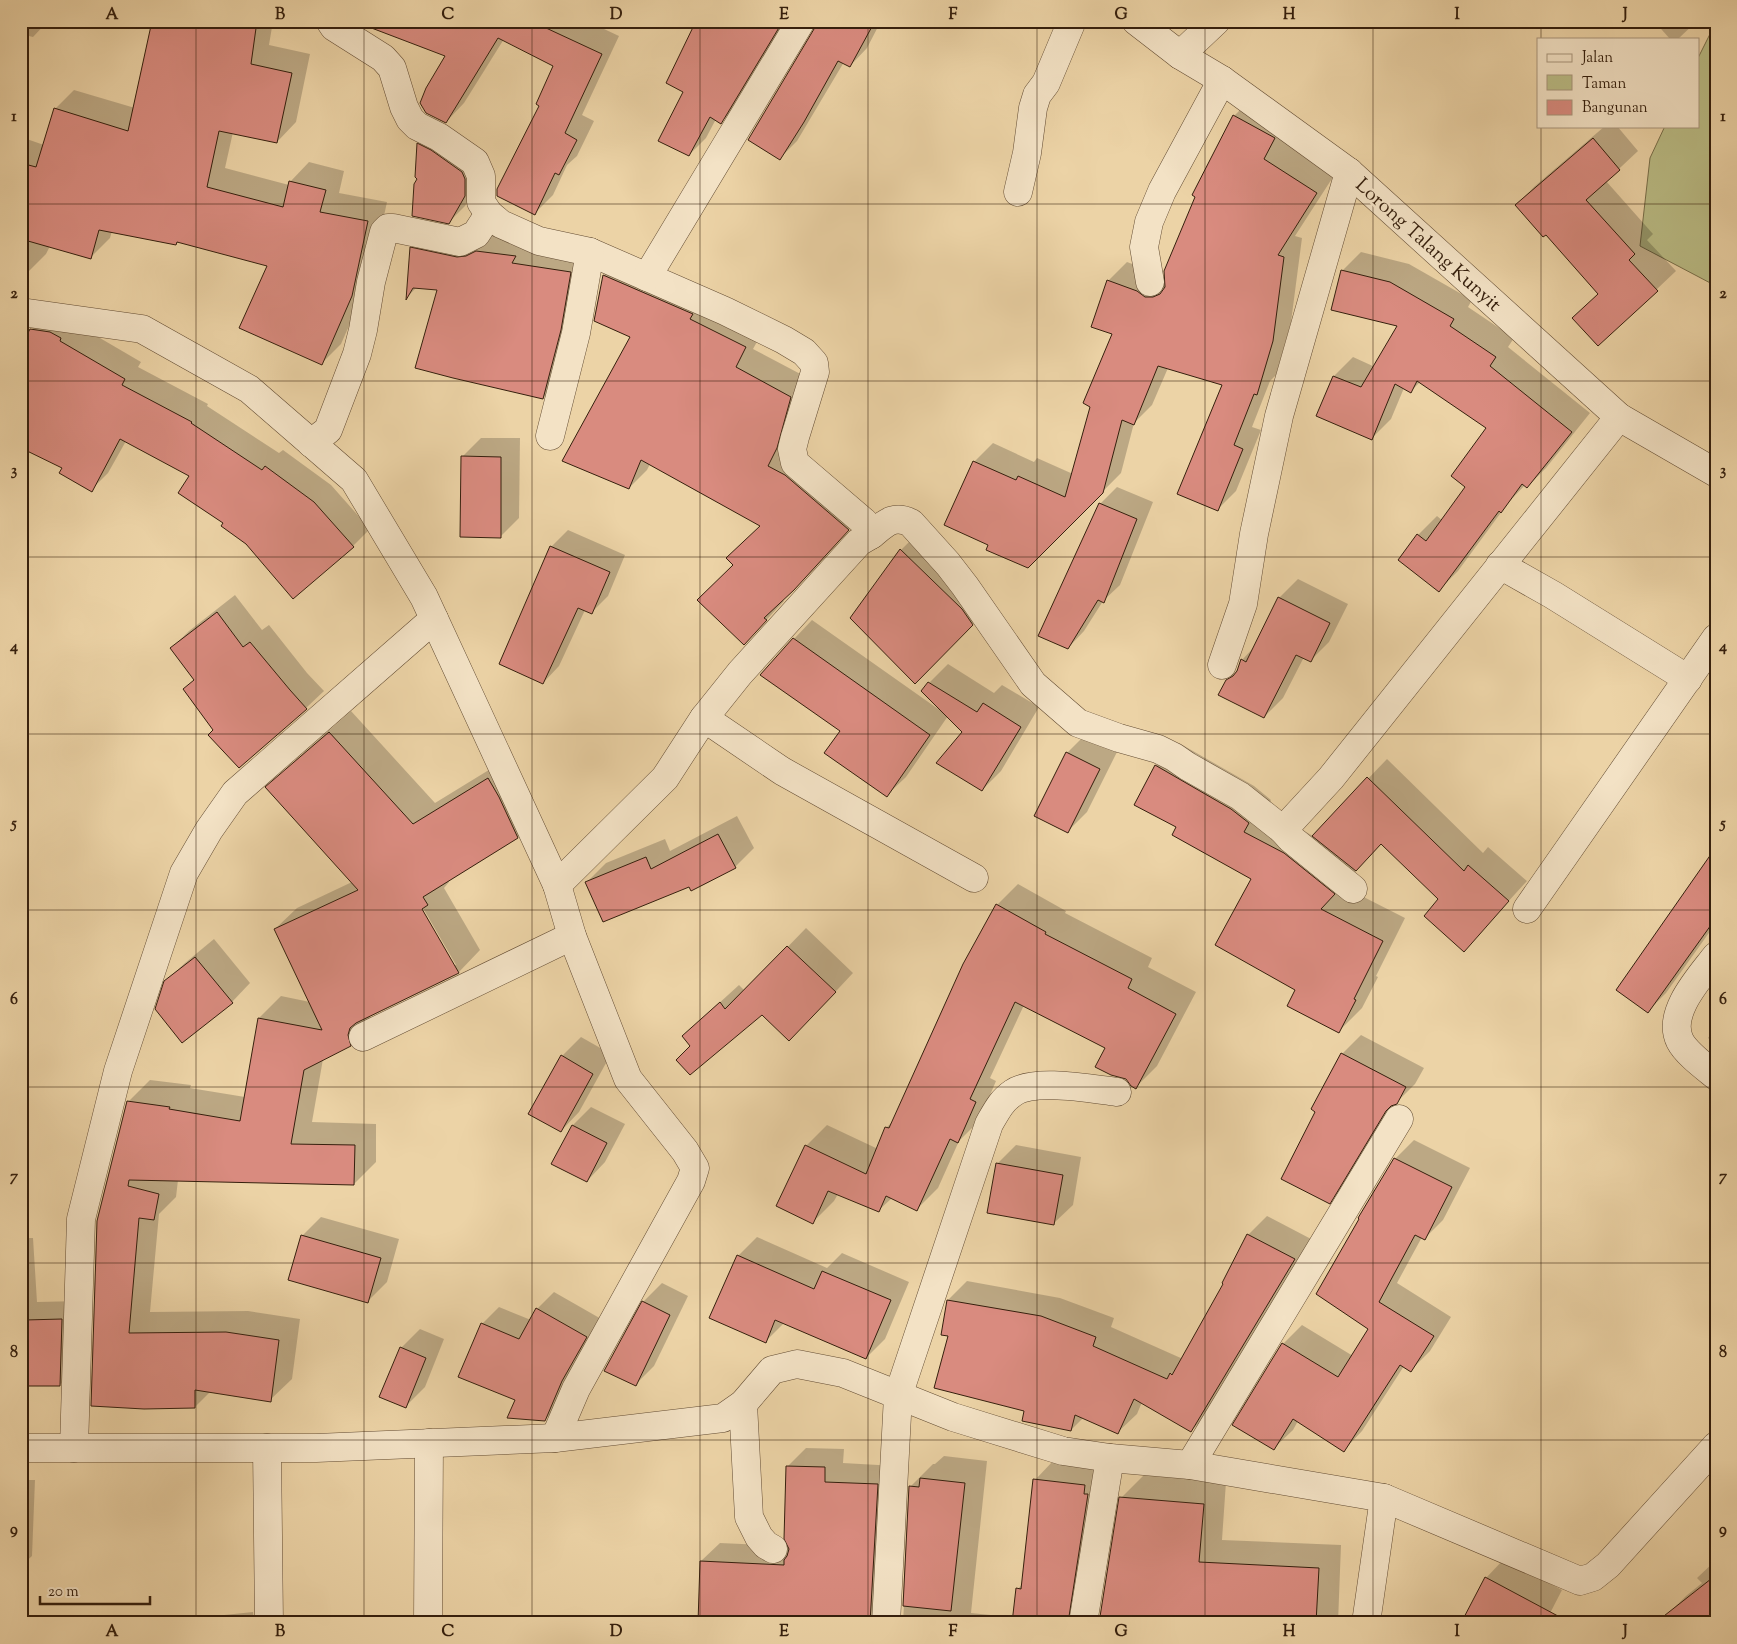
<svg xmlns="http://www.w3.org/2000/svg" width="1737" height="1644" viewBox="0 0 1737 1644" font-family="'Sorts Mill Goudy',serif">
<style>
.green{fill:#babc85;stroke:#786e49}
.shadow{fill:#0003;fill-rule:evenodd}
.building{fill:#d98b7f;stroke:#351f0d}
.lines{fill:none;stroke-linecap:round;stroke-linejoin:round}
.minor-casing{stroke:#634c33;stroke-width:29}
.minor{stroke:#f3e2c5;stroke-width:28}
.grid{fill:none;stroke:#351f0d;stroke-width:1;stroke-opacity:0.55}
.labels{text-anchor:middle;stroke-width:5;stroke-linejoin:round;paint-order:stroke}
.street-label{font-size:20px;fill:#351f0d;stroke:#f3e2c5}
.neatline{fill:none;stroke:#351f0d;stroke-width:2}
.grid-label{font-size:16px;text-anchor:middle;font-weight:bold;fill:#351f0d}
</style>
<rect width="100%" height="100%" fill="#ecd3a6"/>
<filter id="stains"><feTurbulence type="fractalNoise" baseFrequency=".004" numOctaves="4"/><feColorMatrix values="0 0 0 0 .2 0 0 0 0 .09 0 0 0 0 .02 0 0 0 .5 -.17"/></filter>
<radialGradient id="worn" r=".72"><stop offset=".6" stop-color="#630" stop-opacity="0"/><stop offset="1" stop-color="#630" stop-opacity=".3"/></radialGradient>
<polygon class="green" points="1716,22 1716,286 1640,246 1650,158 1665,126 1698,126 1698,58"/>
<g class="shadow">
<polygon points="21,21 48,21 33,37 21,34"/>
<polygon points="154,21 273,21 269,45 310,54 296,122 277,142 233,132 225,168 289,185 290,182 309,162 344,171 339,193 387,202 371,276 341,344 322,363 269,265 179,241 176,244 112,231 110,238 91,257 50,246 46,254 27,273 21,271 21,137 44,145 55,109 74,90 135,108"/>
<polygon points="358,21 587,21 619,36 582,115 594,121 577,156 567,165 553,195 535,213 541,105 555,66 504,39 464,103 446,122 447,55"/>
<polygon points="698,21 788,21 738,105 721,122 716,119 706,138 689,155 685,92"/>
<polygon points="818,21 881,21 867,48 850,66 844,62 797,141 780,158"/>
<polygon points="1654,21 1697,21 1678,39 1670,39"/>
<polygon points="1253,97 1335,174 1295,236 1302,238 1291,322 1276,375 1270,381 1252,427 1261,430 1236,491 1217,510 1223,384 1168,368 1152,405 1134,423 1121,473 1028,567 989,544 974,462 993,443 1034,462 1037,458 1073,474 1113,334 1108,281 1127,262 1156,273 1166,280 1197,196 1194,195 1234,116"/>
<polygon points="1605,126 1617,126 1638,151 1606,181 1653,234 1647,240 1676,271 1598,345 1599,293 1546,233 1516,205 1535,186"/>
<polygon points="434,128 481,179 465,206 449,222 419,178 418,144"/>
<polygon points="430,229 486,238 496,233 589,254 562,379 543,398 439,289 417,287 407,297 411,248"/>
<polygon points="1361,252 1409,264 1472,300 1468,307 1514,338 1508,347 1590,413 1546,468 1527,487 1525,485 1508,503 1458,571 1439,590 1418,535 1437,516 1443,521 1467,486 1487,427 1420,382 1410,392 1404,388 1391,419 1372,438 1318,416 1334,376 1353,357 1375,367 1399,325 1342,271"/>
<polygon points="622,257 764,329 753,349 808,378 785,448 866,511 812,571 782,600 784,601 744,644 735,565 761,525 650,464 647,470 629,488 632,337 595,320 604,275"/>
<polygon points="49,313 76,324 141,362 138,367 208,404 207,406 279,453 283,450 331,485 370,529 353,546 247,543 225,523 191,476 126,441 108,473 91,490 64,467 21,386 21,338 25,340 31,330"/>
<polygon points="481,438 520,438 519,518 500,537 462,457"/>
<polygon points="1117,487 1153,502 1120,585 1103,601 1084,631 1068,648 1040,635 1100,504"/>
<polygon points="21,522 29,526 21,541"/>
<polygon points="568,530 625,555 608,596 591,613 585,610 559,666 543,683 551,547"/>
<polygon points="917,534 988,608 915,682 851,618 901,550"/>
<polygon points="1298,579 1348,604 1329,642 1311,660 1304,657 1283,698 1264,717 1227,681 1238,669 1242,660 1255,646 1279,598"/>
<polygon points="235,595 262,630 269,625 307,673 324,691 306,708 239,767 185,689 195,679 172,648 189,631"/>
<polygon points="812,620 941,711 929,683 948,664 994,693 1002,685 1039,707 1001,771 982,790 964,732 948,716 906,777 887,795 841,731 794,639"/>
<path d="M 351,711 L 435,803 L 510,757 L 539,816 L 518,837 L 448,880 L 449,882 L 444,888 L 480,950 L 459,972 L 369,1015 L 372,1023 L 350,1045 L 323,1059 L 312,1122 L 376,1124 L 376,1162 L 354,1184 L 178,1180 L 176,1197 L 159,1214 L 150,1312 L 248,1311 L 300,1319 L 292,1379 L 270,1400 L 211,1391 L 195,1407 L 92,1405 L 128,1102 L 150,1080 L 191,1085 L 190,1088 L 245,1097 L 259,1018 L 281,996 L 310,1002 L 275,929 L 297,908 L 352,882 L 267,787 L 289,766 ZM 420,903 L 456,965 L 453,965 L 418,904 Z"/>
<polygon points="1086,734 1118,750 1087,812 1068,831 1067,753"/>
<polygon points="1179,743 1254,786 1271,800 1266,809 1313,836 1387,759 1483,853 1488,847 1527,881 1464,950 1440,899 1382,843 1342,886 1405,918 1376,976 1378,977 1362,1008 1339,1031 1297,990 1253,878 1178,827 1156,766"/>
<polygon points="737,816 754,848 735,867 689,885 587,882 606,863 665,839 670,851"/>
<polygon points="1716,849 1716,923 1666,993 1648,1011"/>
<polygon points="1018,884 1066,911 1065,913 1152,958 1148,967 1196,992 1157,1066 1136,1087 1107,1048 1024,1005 990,1078 996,1081 979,1121 959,1141 938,1188 917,1209 892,1198 879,1210 838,1194 834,1201 813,1222 806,1146 827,1125 878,1149 886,1128 893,1121 997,905"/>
<polygon points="806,928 853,973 808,1021 762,1013 692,1046 683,1036 739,985 745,991"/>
<polygon points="214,939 250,983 232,1002 165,982 185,963"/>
<polygon points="1716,1027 1716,1044 1708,1038"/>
<polygon points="1361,1035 1424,1068 1415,1084 1398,1101 1348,1183 1329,1202 1317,1111 1342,1054"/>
<polygon points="581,1037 611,1054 579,1112 561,1131 562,1056"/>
<polygon points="591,1107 625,1124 605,1162 587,1181 573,1125"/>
<polygon points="1414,1140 1470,1168 1443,1220 1425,1238 1422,1237 1397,1283 1451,1317 1430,1351 1411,1370 1404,1366 1362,1431 1344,1450 1298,1421 1293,1430 1274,1448 1283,1344 1302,1325 1353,1356 1370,1329 1395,1159"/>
<polygon points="1016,1145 1081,1157 1073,1205 1054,1223 997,1164"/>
<polygon points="1267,1216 1313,1240 1210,1412 1191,1431 1142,1402 1137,1414 1118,1432 1084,1417 1071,1430 1025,1410 949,1335 943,1334 948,1300 967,1281 1060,1298 1114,1318 1111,1327 1183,1359 1225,1284 1248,1235"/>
<polygon points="321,1217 399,1239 387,1282 368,1301 302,1236"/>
<polygon points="757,1237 827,1268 842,1253 909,1282 885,1339 866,1358 784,1323 765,1342 738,1256"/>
<polygon points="21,1238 33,1238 37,1302 80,1301 78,1366 60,1385 21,1385"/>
<polygon points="662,1283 688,1296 654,1366 635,1385 643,1302"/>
<polygon points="554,1292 603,1320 562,1402 545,1420 517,1399 482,1324 499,1307 531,1320 537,1309"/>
<polygon points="420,1329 444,1339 425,1387 406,1406 401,1348"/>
<polygon points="806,1448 844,1449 843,1463 896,1466 876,1623 815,1623 762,1618 762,1623 699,1623 701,1561 720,1543 788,1546 787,1467"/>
<polygon points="944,1456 987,1461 971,1613 1010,1617 1010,1623 903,1623 910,1487 933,1464 935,1464"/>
<polygon points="1053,1461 1103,1467 1081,1623 1013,1623 1018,1589 1023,1583 1035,1480"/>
<polygon points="1144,1475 1226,1482 1222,1540 1341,1545 1338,1623 1262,1623 1263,1619 1215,1617 1209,1623 1100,1623 1121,1498"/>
<polygon points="21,1480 35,1480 32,1556 21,1566"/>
<polygon points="1504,1559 1562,1590 1545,1623 1486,1578"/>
<polygon points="1716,1560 1716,1623 1667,1615 1686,1596 1702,1583 1697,1578"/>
<polygon points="253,1612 254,1623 173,1623 176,1620"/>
</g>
<g class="building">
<polygon points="152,21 257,21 251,64 292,73 277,143 219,131 207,187 283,207 289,181 326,190 320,212 368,221 352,296 322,365 239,328 267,266 177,242 176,245 99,230 91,259 21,239 21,163 36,167 54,108 128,131"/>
<polygon points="362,21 531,21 602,54 565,133 577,140 559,175 555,173 535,215 497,196 497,189 539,106 536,104 553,66 498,38 446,123 426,113 420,103 426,88 445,56 361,24"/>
<polygon points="696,21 783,21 721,124 710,117 689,156 658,141 683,92 666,83"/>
<polygon points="817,21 875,21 850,67 838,61 804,122 780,160 748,140 814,29"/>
<polygon points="1233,115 1275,138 1264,159 1317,193 1278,255 1284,257 1273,341 1257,395 1254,394 1234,445 1243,449 1218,511 1177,494 1222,385 1158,366 1134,425 1122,420 1103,493 1028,568 986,550 988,545 944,525 973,461 1016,480 1018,476 1065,497 1090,407 1083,403 1112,334 1091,327 1107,280 1137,291 1145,297 1153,297 1160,294 1165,287 1164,271 1195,197 1192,195"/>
<polygon points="1593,138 1620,170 1586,200 1635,254 1629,260 1658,291 1598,346 1572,318 1598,294 1546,235 1543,237 1515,205"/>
<polygon points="417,143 431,150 462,172 465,179 465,196 449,224 412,216 414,184 417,179 415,177"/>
<polygon points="410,247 457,257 466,256 476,251 516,256 512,263 571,272 561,330 543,399 453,378 415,368 437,290 413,288 406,300"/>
<polygon points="1341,270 1390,282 1454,319 1450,326 1496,357 1490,366 1572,432 1527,488 1522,484 1501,513 1499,511 1439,592 1398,560 1417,534 1426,541 1465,487 1451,476 1486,428 1417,381 1411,393 1395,384 1372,440 1316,416 1333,376 1361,387 1397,326 1331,310"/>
<polygon points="603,275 693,314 690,319 746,347 736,367 791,397 777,448 768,466 785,475 849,530 794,590 764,618 767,620 744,645 697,600 733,565 726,558 760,526 641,460 629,489 562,461 630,337 594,321"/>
<polygon points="30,329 50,332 61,338 60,341 125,379 122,385 192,422 191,423 262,470 265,466 314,502 354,547 293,599 246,544 221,526 223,523 178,493 189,476 120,439 92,492 59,473 62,468 21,448 21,346"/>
<polygon points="461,456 501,457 501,538 460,537"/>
<polygon points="1099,503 1137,519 1104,603 1098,600 1068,649 1038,636"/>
<polygon points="550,546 610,572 592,614 578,608 543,684 499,664"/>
<polygon points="900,549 962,609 973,625 915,684 850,618"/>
<polygon points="1278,597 1330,623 1311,662 1296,655 1264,718 1218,695 1226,680 1233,676 1237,671 1241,659 1246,662"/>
<polygon points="217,612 243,647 250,642 290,690 307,709 239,768 208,735 213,730 183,689 194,680 170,648"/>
<polygon points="793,638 930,735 887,797 824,753 840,731 760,675"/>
<polygon points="928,682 977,712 983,703 1021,727 982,791 936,763 962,732 921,691"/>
<polygon points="329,732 413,824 488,778 499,797 518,838 423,897 428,905 422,909 459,973 356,1023 350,1028 348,1035 351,1046 304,1070 291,1144 355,1145 354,1185 129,1180 128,1186 159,1194 154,1220 139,1218 129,1333 226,1332 279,1340 271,1402 195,1390 195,1408 144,1409 91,1406 97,1221 127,1101 170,1107 169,1109 240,1121 258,1018 322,1030 274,929 358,890 265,787"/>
<polygon points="1066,752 1100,769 1068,833 1034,816"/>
<polygon points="1155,765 1231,809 1249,823 1244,832 1284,853 1335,894 1321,909 1383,941 1354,999 1356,1000 1339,1033 1287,1006 1295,990 1215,945 1251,879 1172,835 1176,827 1134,805"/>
<polygon points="1367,777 1464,871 1468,865 1509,901 1464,952 1424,916 1438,899 1381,844 1356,871 1312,836"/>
<polygon points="718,834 736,868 691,891 689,887 603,922 585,882 646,857 651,869"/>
<polygon points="1716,847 1716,918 1648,1013 1616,990"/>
<polygon points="996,904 1046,932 1045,934 1132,979 1128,988 1176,1014 1136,1089 1131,1086 1126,1079 1111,1075 1095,1067 1105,1048 1015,1002 970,1099 976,1102 958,1143 950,1139 917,1211 886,1196 879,1212 828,1191 813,1224 776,1206 805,1145 866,1174 885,1127 889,1128 963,964"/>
<polygon points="787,946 836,992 789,1041 762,1015 690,1075 676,1060 690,1046 682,1036 720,1002 725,1009"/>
<polygon points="195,957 233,1003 182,1043 155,1009 164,981"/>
<polygon points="1341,1053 1406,1087 1397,1104 1391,1106 1386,1111 1330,1204 1281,1179 1315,1112 1311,1109"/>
<polygon points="561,1055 593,1074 561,1132 528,1114"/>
<polygon points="572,1125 607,1143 587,1182 551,1164"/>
<polygon points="1394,1158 1452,1187 1425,1240 1415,1235 1379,1302 1434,1336 1411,1372 1400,1365 1344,1452 1293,1419 1274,1450 1232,1425 1282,1343 1338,1377 1368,1329 1316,1294 1359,1219 1358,1218"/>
<polygon points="996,1163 1063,1175 1054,1225 987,1213"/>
<polygon points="1247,1234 1295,1259 1191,1432 1134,1399 1118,1434 1075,1415 1071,1431 1022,1421 1024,1411 934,1388 948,1336 941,1335 947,1300 1041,1316 1096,1337 1093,1346 1167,1379 1170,1373 1172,1375 1223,1284 1222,1283"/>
<polygon points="301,1235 381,1258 368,1303 288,1280"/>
<polygon points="737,1255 814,1289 822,1271 891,1300 866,1359 775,1320 766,1343 709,1318"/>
<polygon points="642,1301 670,1315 636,1386 604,1371"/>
<polygon points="536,1308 587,1337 562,1381 545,1421 507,1418 515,1400 458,1377 481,1323 519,1339"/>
<polygon points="62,1319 60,1386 26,1386 25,1320"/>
<polygon points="400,1347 426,1358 406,1408 379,1397"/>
<polygon points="786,1466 825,1467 825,1482 878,1484 870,1623 798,1623 744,1618 744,1623 698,1623 700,1561 784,1565 784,1560 787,1556 789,1549 784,1539"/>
<polygon points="920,1478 965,1483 951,1611 903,1606 909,1486 919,1487"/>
<polygon points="1033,1479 1085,1485 1084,1494 1088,1494 1068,1623 1012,1623 1016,1588 1021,1589"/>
<polygon points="1119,1497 1204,1504 1199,1562 1319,1568 1316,1623 1195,1617 1194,1623 1099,1623"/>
<polygon points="1716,1575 1716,1623 1655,1623"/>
<polygon points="1485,1577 1571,1623 1461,1623"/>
</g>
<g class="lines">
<defs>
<g id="minor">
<polyline points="330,21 334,27 383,58 392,68 404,107 410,119 417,126 439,137 475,162 481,176 481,202 489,214 501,224 539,241 590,252 725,311 784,340 804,352 814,363 815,372 795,437 792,449 795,463 864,522 871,535 859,542 740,673 704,718 665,778 557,885"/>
<polyline points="1136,21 1180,55 1222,80 1349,172 1619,417 1716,473"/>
<polyline points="1180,55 1216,21"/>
<polyline points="1018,192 1027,153 1033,108 1037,95 1046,83 1072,21"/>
<polyline points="647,277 801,21"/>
<polyline points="1150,282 1144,247 1149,222 1162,191 1222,80"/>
<polyline points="21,312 142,329 249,389 354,480 424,597 557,885 572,936 628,1079 685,1151 695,1168 691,1181 576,1389 555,1438"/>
<polyline points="550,436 576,333 590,252"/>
<polyline points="311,443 328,430 357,354 363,330 371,282 384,232 388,228 393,228 460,242 476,234 489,214"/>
<path d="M 871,535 C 885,524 893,514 911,523 L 948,564 L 965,586 L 1033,684 L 1078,723 L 1119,738 L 1158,749 L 1174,757 L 1187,766 L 1240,796 L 1283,830"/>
<polyline points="1500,565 1553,595 1688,679"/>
<polyline points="1222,665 1243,604 1254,534 1279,416 1349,172"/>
<polyline points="704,718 782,771 974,878"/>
<polyline points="1353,889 1290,838 1283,830 1331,778 1619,417"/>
<polyline points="1527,909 1716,638"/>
<path d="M 1716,956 C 1700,977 1666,1013 1680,1041 C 1686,1053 1705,1067 1716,1076"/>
<polyline points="363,1037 572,936"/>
<polyline points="743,1404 749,1517 759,1537 766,1545 773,1549"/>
<polyline points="21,1448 316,1448 555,1438 723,1418 743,1404 772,1370 797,1364 843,1373 953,1417 1063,1451 1110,1458 1190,1465 1384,1498 1580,1581 1593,1577 1608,1565 1716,1446"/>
<polyline points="74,1448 81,1219 118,1071 184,873 209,830 235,793 434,619"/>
<polyline points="267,1448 269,1623"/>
<polyline points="1190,1465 1399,1119"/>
<polyline points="428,1623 429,1443"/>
<path d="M 886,1623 L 898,1396 L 989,1124 C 996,1112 1001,1101 1013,1093 C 1034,1078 1091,1089 1117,1092"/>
<polyline points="1083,1623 1110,1458"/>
<polyline points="1366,1623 1384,1498"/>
</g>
</defs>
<use href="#minor" class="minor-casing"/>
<use href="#minor" class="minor"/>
</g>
<path class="grid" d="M 196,21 L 196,1623M 364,21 L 364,1623M 532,21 L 532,1623M 700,21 L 700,1623M 868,21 L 868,1623M 1037,21 L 1037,1623M 1205,21 L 1205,1623M 1373,21 L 1373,1623M 1541,21 L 1541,39M 1541,126 L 1541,1623M 21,204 L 1716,204M 21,381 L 1716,381M 21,557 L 1716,557M 21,734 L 1716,734M 21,910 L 1716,910M 21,1087 L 1716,1087M 21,1263 L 1716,1263M 21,1440 L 1716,1440"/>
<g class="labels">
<g class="street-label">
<text transform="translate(1429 244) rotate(42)" y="7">Lorong Talang Kunyit</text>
</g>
</g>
<rect width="1737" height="1644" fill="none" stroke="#ecd3a6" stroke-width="55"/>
<rect x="1537" y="38" width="162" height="90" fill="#f3e2c5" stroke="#a7947b"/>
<rect x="1547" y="54" width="25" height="8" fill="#f3e2c5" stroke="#a7947b"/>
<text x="1582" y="62" font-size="15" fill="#351f0d">Jalan</text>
<rect x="1547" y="75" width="25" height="15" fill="#babc85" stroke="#a7947b"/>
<text x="1582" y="88" font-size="15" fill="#351f0d">Taman</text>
<rect x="1547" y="100" width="25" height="15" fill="#d98b7f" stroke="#a7947b"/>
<text x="1582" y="112" font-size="15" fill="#351f0d">Bangunan</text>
<path d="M40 1596v8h110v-8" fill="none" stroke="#351f0d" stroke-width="2.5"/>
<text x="48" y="1596" font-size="15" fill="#351f0d" stroke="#f3e2c5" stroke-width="4" paint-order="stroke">20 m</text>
<rect x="28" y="28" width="1682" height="1588" class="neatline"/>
<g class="grid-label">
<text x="112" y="19">A</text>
<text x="280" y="19">B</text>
<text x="448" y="19">C</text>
<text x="616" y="19">D</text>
<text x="784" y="19">E</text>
<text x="953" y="19">F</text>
<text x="1121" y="19">G</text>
<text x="1289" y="19">H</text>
<text x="1457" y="19">I</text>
<text x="1625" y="19">J</text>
<text x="14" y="121">1</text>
<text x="1723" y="121">1</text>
<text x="14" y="298">2</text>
<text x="1723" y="298">2</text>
<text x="14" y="475">3</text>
<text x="1723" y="475">3</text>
<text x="14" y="651">4</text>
<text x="1723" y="651">4</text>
<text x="14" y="828">5</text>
<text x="1723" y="828">5</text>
<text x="14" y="1004">6</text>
<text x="1723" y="1004">6</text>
<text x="14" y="1181">7</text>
<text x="1723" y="1181">7</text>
<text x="14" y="1357">8</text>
<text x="1723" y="1357">8</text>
<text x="14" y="1534">9</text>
<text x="1723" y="1534">9</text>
<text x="112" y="1636">A</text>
<text x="280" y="1636">B</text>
<text x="448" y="1636">C</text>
<text x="616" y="1636">D</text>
<text x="784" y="1636">E</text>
<text x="953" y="1636">F</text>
<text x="1121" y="1636">G</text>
<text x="1289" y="1636">H</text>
<text x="1457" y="1636">I</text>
<text x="1625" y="1636">J</text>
</g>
<rect width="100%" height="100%" filter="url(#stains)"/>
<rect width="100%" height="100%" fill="url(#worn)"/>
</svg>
